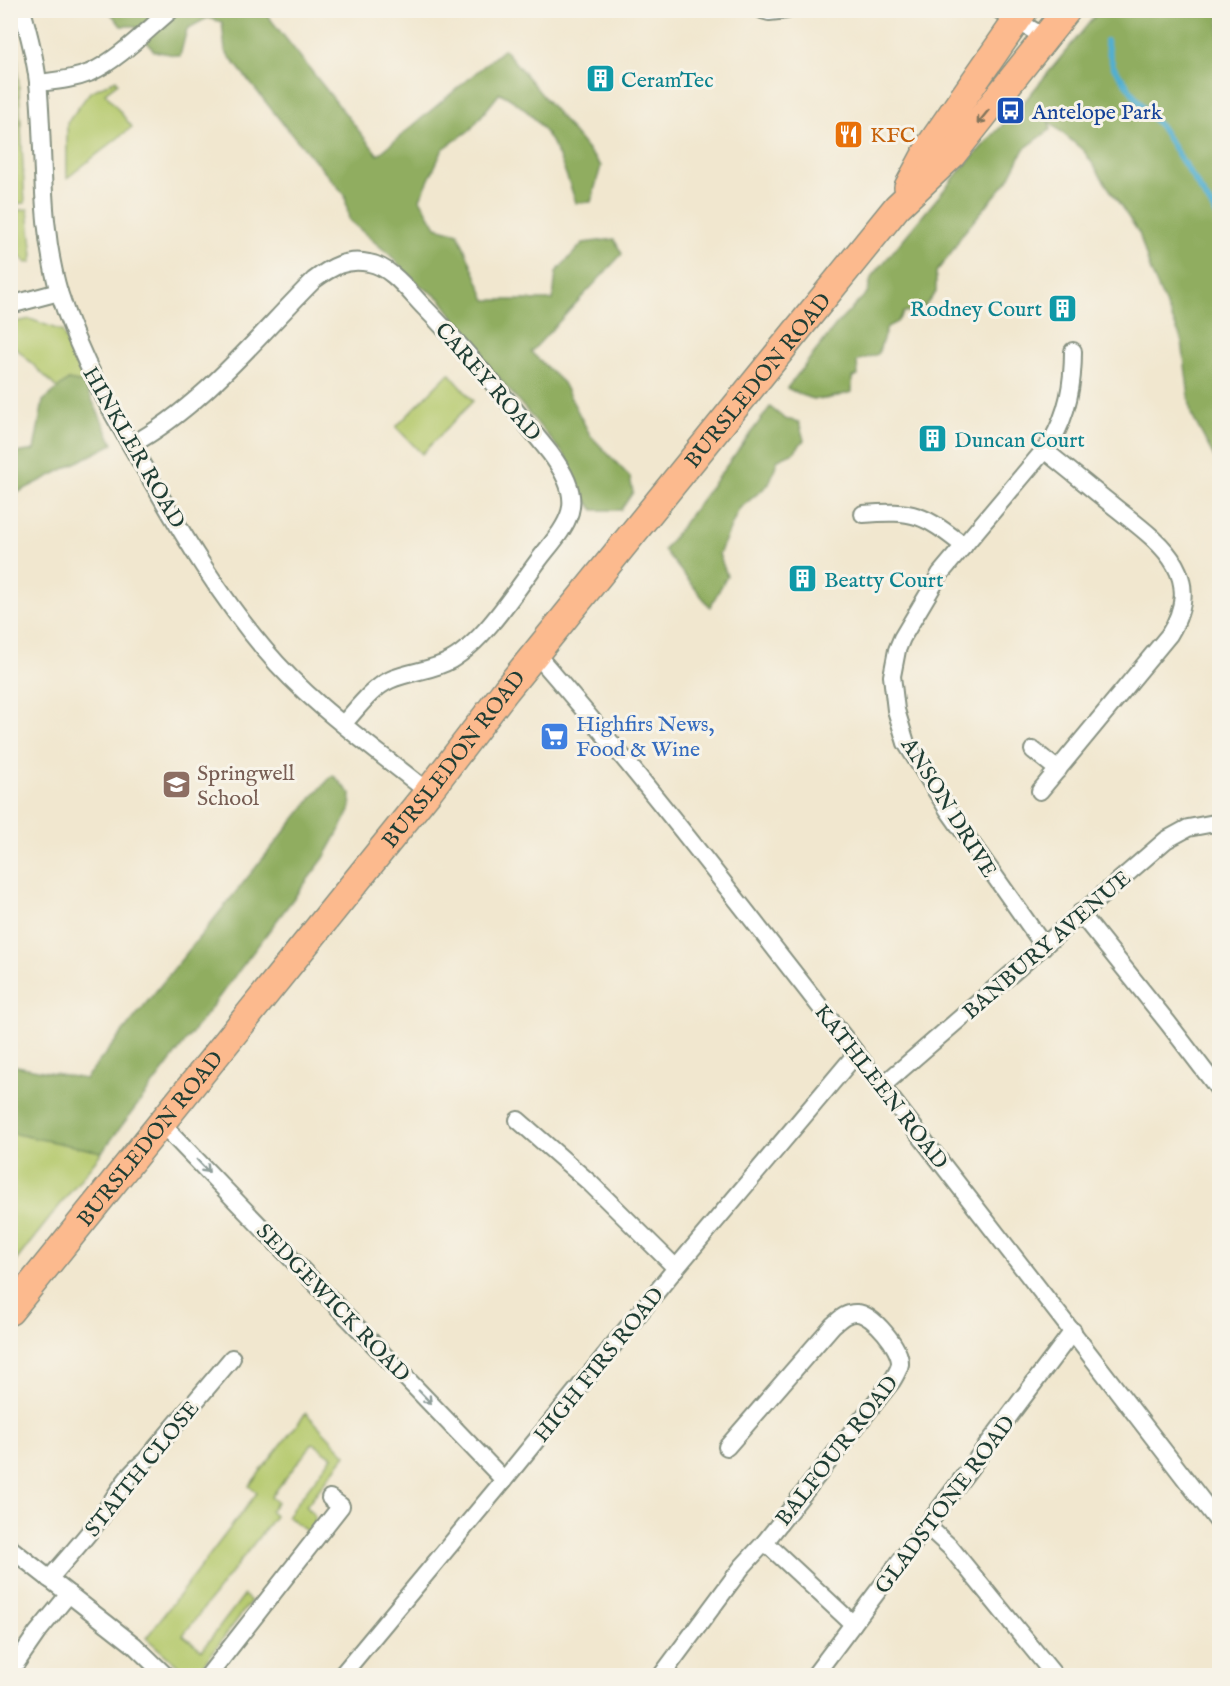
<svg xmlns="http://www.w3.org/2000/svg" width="1230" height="1686" viewBox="0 0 1230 1686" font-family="'IM FELL English',serif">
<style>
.green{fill:#b5c96d;stroke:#6a8350;stroke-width:1.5}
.forest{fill:#90ad60;stroke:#58754a;stroke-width:1.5}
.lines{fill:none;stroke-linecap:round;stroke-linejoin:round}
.stream{stroke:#51afd0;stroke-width:6}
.minor-casing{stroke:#889282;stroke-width:20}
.primary-casing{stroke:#889282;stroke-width:30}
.minor{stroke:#fff;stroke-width:16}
.primary{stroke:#fcba8e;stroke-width:27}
.oneway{stroke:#82755c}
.oneway2{stroke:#8f9e9a}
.labels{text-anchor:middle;stroke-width:6;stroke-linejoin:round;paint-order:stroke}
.culture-label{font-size:22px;fill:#0d838f;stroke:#f7f3e8;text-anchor:start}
.transit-label{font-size:22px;fill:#164399;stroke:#f7f3e8;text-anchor:start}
.food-label{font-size:22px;fill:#c56008;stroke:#f7f3e8;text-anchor:start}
.street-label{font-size:22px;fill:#1f3d34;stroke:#f7f3e8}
.shop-label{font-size:22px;fill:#366cbe;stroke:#f7f3e8;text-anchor:start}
.education-label{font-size:22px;fill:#785e54;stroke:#f7f3e8;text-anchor:start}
</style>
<rect width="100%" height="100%" fill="#f7f3e8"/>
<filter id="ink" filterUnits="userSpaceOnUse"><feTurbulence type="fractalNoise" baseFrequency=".0167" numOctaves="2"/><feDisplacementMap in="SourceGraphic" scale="12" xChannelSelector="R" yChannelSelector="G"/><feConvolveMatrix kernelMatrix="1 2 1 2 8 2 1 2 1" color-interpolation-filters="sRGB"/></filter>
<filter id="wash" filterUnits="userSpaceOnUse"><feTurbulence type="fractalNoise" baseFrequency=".008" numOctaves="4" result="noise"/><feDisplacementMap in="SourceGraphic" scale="24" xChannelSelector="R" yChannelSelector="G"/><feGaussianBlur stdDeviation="1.35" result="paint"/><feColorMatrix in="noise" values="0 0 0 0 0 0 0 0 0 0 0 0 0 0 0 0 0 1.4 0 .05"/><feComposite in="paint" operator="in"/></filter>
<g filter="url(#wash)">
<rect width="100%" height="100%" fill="#f1e7cf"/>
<g class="green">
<polygon points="17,53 25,203 11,204 10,59"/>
<polygon points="116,80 118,83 105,93 132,127 67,178 67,123 90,92"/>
<polygon points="28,209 33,256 31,262 26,263 11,246 10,211"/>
<polygon points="30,319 62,331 84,383 68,380 58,389 15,347 11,351 11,323"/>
<polygon points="449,373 473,401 422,454 396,427"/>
<polygon points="11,1133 102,1152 11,1267"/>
<path d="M 306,1413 L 346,1455 L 306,1506 L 315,1516 L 315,1527 L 309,1533 L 287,1516 L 332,1457 L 313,1443 L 271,1497 L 277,1502 L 270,1511 L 275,1516 L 183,1635 L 202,1650 L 244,1595 L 251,1601 L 202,1667 C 198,1669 194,1673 188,1672 C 181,1671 154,1644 146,1638 L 257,1493 L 249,1486 Z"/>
</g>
<g class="forest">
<path d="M 109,11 L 264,11 L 378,155 L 504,49 L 601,166 L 591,202 L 576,203 C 560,155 547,117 500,93 L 470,130 L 443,149 L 420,199 L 436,227 L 458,233 L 486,300 L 553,300 L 556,272 L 583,243 L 614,239 L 622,254 L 531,352 L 563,383 L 590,435 L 630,477 L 633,492 L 621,510 L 594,510 L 576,488 L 566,457 L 487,364 L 441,299 L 415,282 L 392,257 L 349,220 L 345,195 L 284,125 L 225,51 L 222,22 L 207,18 L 187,29 L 180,56 L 154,51 L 135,26 L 121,26 Z"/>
<path d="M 1099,11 L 1219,11 L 1219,466 L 1191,414 L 1182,341 L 1151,272 L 1139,233 L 1084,151 L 1048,121 L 1051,129 L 1024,149 L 1008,180 L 961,236 L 950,255 L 936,272 L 936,292 L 922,310 L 904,312 L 897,322 L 887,327 L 878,354 L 857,361 L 858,376 L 852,377 L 852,392 C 819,401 818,404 787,388 L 837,324 L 868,292 L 871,278 L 963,167 L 1024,102 Z"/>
<polygon points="68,380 84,383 113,444 11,496 11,454 34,450 43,401"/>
<polygon points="770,407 785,419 799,422 804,440 794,452 778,459 769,484 739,509 719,554 727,576 710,607 664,550"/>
<polygon points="333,775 351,794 350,811 324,858 102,1152 11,1133 11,1065 85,1079 314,795"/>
</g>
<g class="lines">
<polyline class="stream" points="1106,41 1113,66 1145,110 1160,126 1220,220"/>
</g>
</g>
<g filter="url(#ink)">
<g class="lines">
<defs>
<g id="minor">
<path d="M 22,10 C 29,34 35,58 38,82 C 45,153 39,223 59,292 C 80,359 115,419 150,478 C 184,537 221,598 265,650 C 311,705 373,747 428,792"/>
<polyline points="762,10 769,12 787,10"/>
<polyline points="999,10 1046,38"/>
<path d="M 38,83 C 55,81 72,80 89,73 C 118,60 146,31 171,10"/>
<polyline points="10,305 59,292"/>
<path d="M 131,445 C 203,406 256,338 314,280 C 331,267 347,258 369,263 C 392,267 409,292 425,308 C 470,354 510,403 550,453 C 562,469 576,491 570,512 C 565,530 549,546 538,561 C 515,592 484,641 451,660 C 432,671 410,671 390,680 C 372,688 357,709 344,723"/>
<path d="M 863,514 C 915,510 923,514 964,546"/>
<path d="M 536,654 C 642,776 740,904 839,1031 C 966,1195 1094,1359 1220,1524"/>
<polyline points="1033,750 1058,770"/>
<path d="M 1040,791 L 1169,635 C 1207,574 1159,542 1116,508 C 1092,489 1068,469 1044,450"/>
<polyline points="1080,913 1168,1023 1220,1091"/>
<path d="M 1044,946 L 948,810 L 906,743 L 896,710 L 892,676 L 897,650 L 902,638 L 940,574 L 1051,442 C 1068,413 1073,384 1073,351"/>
<polyline points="882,1086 1166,840 1188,828 1220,822"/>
<polyline points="518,1120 590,1183 676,1268"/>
<polyline points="162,1124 504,1480"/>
<polyline points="927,1526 950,1547 1055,1676"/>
<polyline points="765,1542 853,1624"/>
<polyline points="10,1548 134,1645 166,1676"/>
<path d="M 49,1579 C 66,1560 83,1541 99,1520 C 114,1500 124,1477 145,1461 L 232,1358"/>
<polyline points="10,1672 37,1633 69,1594"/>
<polyline points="208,1676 341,1506 330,1498"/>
<polyline points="341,1676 504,1480 676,1268 856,1054"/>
<path d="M 661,1676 L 742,1567 L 765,1542 L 892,1381 C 895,1376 899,1370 900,1364 C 901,1348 873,1314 857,1313 C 847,1312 840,1319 833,1325 L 727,1447"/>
<polyline points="814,1676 1073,1331"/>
</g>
<g id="primary">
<polyline points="908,187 931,144 1024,10"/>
<path id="s1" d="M 10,1311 L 428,792 L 506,690 L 897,207 L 952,155 L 1067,10"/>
</g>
</defs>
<use href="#minor" class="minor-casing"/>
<use href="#primary" class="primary-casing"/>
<use href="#minor" class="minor"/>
<use href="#primary" class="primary"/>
</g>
<defs><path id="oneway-shaft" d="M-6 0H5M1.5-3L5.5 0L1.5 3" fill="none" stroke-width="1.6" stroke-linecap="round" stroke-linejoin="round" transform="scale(1.5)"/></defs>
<use class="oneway" href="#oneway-shaft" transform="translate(983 117) rotate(129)"/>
<g class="oneway2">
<use href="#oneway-shaft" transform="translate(203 1166) rotate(46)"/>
<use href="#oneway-shaft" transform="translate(425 1397) rotate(46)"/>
</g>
</g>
<defs>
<symbol id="building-square" viewBox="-11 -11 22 22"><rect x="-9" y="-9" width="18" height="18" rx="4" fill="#0f9aa8" stroke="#f7f3e8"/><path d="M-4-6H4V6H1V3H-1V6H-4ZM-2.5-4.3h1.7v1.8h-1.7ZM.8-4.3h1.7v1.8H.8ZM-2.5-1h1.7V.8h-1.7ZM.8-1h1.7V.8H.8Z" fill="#fff"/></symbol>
<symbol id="bus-square" viewBox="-11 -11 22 22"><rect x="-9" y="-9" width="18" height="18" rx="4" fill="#1a4fb4" stroke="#f7f3e8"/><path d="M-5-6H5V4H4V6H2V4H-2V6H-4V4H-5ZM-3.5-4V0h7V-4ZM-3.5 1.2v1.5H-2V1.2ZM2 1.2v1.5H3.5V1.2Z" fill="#fff"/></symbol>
<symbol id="restaurant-square" viewBox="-11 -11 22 22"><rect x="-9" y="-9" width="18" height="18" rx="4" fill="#e8710a" stroke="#f7f3e8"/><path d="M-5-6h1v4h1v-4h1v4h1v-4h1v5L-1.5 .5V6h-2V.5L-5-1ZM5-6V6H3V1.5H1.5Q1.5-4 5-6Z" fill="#fff"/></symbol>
<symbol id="supermarket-square" viewBox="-11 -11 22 22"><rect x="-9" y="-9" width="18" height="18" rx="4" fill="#3f7fe0" stroke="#f7f3e8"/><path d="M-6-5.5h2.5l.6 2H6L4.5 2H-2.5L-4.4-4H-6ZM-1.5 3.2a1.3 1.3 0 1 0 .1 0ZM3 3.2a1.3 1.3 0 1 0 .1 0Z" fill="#fff"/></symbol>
<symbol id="school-square" viewBox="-11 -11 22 22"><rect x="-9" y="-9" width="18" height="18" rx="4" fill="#8d6e63" stroke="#f7f3e8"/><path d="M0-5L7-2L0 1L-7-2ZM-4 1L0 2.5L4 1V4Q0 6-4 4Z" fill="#fff"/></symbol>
</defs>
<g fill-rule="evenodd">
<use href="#building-square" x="584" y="62" width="33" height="33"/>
<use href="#bus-square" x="994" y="94" width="33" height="33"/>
<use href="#restaurant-square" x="832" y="118" width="33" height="33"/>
<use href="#building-square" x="1046" y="292" width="33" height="33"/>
<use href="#building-square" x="916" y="422" width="33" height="33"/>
<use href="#building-square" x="786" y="562" width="33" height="33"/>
<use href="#supermarket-square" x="538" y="720" width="33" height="33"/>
<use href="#school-square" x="160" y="768" width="33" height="33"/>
</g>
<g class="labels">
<g class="culture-label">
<text x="621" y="87">CeramTec</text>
<text x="1042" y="316" text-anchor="end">Rodney Court</text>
<text x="954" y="447">Duncan Court</text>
<text x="824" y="587">Beatty Court</text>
</g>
<g class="transit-label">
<text x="1032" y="119">Antelope Park</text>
</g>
<g class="food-label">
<text x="870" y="142">KFC</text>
</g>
<g class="street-label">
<text dy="8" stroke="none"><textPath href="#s1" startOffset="1194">BURSLEDON ROAD</textPath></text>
<text transform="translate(489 381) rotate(49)" y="8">CAREY ROAD</text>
<text transform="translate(135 447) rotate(60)" y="8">HINKLER ROAD</text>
<text dy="8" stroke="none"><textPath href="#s1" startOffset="708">BURSLEDON ROAD</textPath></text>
<text transform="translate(950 807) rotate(58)" y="8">ANSON DRIVE</text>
<text transform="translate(1046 944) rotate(-41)" y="8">BANBURY AVENUE</text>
<text transform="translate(882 1086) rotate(52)" y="8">KATHLEEN ROAD</text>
<text dy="8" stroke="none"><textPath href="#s1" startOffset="222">BURSLEDON ROAD</textPath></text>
<text transform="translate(334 1302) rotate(46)" y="8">SEDGEWICK ROAD</text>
<text transform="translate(598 1364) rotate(-51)" y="8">HIGH FIRS ROAD</text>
<text transform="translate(836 1450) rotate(-52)" y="8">BALFOUR ROAD</text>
<text transform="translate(141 1468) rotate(-51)" y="8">STAITH CLOSE</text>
<text transform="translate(944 1504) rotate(-53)" y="8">GLADSTONE ROAD</text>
</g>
<g class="shop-label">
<text x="576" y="731">Highfirs News,<tspan x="576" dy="25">Food &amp; Wine</tspan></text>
</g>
<g class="education-label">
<text x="197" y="780">Springwell<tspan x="197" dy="25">School</tspan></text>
</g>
</g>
<rect width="1230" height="1686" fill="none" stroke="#f7f3e8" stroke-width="36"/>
</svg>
